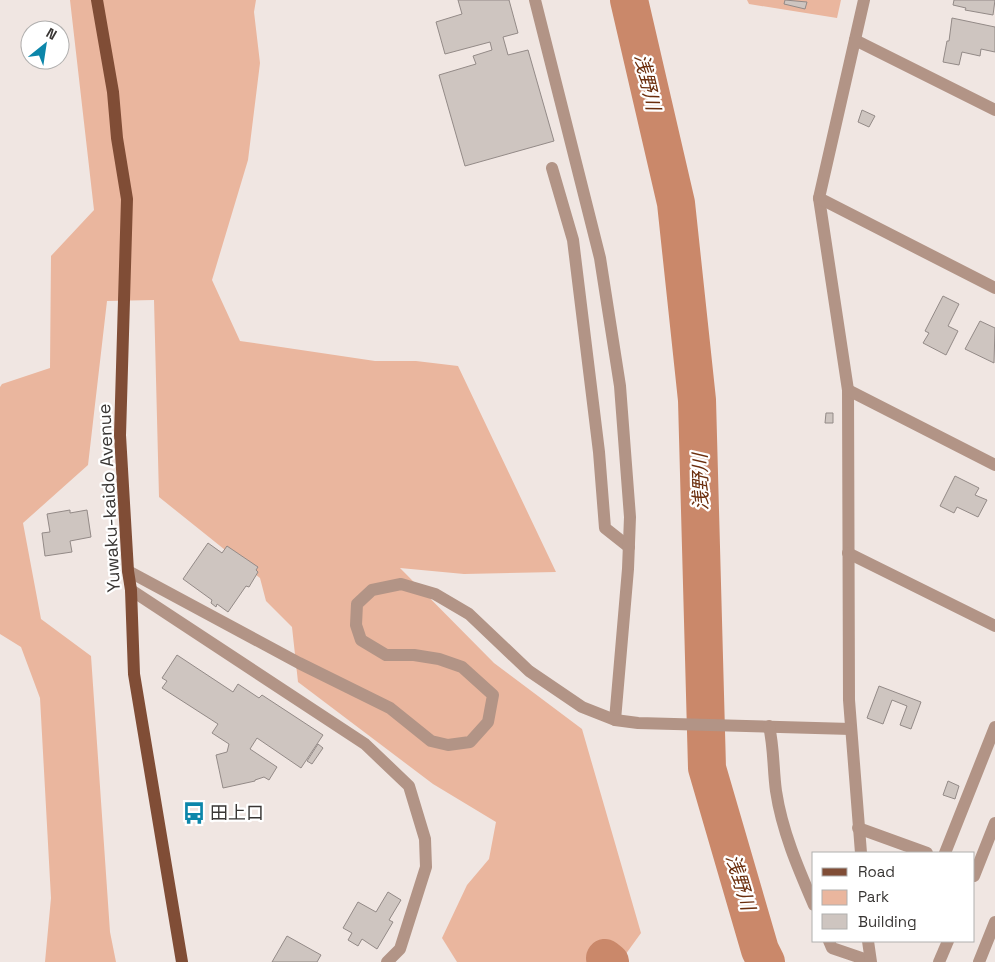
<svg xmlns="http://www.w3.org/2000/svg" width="995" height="962" viewBox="0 0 995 962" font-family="'Space Grotesk','Noto Sans JP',sans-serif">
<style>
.green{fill:#eab69e}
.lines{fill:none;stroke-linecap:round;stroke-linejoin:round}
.river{stroke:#ca886a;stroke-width:38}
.building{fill:#cec5c0;stroke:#938a87}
.service{stroke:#b29486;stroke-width:12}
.minor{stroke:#b29486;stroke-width:12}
.tertiary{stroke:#b29486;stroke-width:12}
.primary{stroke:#804d36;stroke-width:12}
.labels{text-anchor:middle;stroke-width:4.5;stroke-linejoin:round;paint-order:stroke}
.street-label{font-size:18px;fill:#393634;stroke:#fff}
.poi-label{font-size:18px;fill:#393634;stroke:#fff;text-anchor:start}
.water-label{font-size:19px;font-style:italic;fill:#6b2e0d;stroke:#fff}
</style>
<rect width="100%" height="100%" fill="#f0e6e2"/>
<g class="green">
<polygon points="70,0 256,0 254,12 260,63 248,160 212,280 240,341 375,361 416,361 458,366 556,572 464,574 400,568 494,663 582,729 641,933 620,962 457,962 442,938 467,885 489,859 496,822 433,784 298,682 292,627 266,601 260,578 159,497 154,300 107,301 88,465 23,523 41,619 91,656 110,932 116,962 45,962 51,898 40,698 21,647 0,634 0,387 2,384 50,368 51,256 94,210"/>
<polygon points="747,0 841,0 837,18 749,4"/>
</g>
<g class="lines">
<g class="river">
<polyline points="629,0 676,203 697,400 707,768 760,950 766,962"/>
<polyline points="605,958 610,962"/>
</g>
</g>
<g class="building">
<polygon points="458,0 509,0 518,33 503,37 508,55 528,50 554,141 465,166 439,75 476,64 473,56 492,50 490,42 445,54 436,22 462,14"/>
<polygon points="785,0 807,2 805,9 784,4"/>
<polygon points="954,0 995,0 993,15 965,10 966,8 953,5"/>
<polygon points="952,18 995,27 995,52 981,49 980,56 962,52 959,65 943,62 947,41 949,41"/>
<polygon points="862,110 875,116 869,127 858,122"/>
<polygon points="943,296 959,304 948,326 958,331 946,355 923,343 929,333 925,331"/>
<polygon points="980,321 995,328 994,363 965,349"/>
<polygon points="826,413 833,413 833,423 825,423"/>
<polygon points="955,476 979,488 975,495 987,500 978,517 957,507 954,513 940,506"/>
<polygon points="70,510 70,513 87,510 91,537 70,541 72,552 45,556 42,533 50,532 47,514"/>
<polygon points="208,543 222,553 227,546 258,567 256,570 258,572 249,587 246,586 228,612 217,604 216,607 211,603 212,600 183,579"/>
<polygon points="177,655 233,692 238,684 259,698 262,695 323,735 301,768 257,738 250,749 277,767 269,780 264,777 255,780 255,781 223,788 216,755 227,752 229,744 212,733 218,724 162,688 167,681 162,678"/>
<polygon points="879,686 921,702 911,729 900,725 907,706 892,700 883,724 867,718"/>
<polygon points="318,744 323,748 312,764 307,761"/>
<polygon points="948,781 959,786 955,799 943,795"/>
<polygon points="388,892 401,900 389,920 393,922 377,949 362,939 358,946 348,940 352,933 343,928 358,902 376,912"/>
<polygon points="287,936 321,955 317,962 272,962"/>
</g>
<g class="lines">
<polyline class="service" points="552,168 573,240 599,452 605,528 629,547"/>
<g class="minor">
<polyline points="535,0 600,258 620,386 630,517 628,569 615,720"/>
<polyline points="855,40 995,110"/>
<polyline points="819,198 848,390 849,700 861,853"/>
<polyline points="848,390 995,465"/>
<polyline points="848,553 995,626"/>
<polyline points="128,571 299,663 390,708 431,741 448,745 470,742 488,722 493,695 462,667 439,659 414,655 386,655 361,640 356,625 357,604 372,590 401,584 435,594 469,614 529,671 582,707 615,720 638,723 851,729"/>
<polyline points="131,590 365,744 409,786 425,839 426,867 400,949 387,962"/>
<path d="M 769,726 C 774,748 773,769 776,791 C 782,831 798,868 814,905"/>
<polyline points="858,828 927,853"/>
<polyline points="945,853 995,727"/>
<polyline points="829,941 832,948 870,961"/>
<polyline points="868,941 871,962"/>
<polyline points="979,962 995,922"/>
</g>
<g class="tertiary">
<polyline points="864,0 819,198 995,288"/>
<polyline points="974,876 995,823"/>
<polyline points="939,962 948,941"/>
</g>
<polyline class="primary" points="97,0 113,92 117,138 127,199 120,435 128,571 131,590 134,674 182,962"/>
</g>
<defs>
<symbol id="bus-bare" viewBox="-9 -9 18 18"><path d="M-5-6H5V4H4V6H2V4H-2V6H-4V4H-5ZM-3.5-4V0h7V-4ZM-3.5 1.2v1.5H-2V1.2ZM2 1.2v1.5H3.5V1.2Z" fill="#0c86aa" stroke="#fff" stroke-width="2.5" paint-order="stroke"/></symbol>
</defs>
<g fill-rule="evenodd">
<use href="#bus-bare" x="178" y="797" width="32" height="32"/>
</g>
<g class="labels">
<g class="street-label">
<text transform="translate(109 498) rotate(-93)" y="6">Yuwaku-kaido Avenue</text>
</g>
<g class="poi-label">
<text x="210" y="819">田上口</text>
</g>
<g class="water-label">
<text transform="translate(648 82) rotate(77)" y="7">浅野川</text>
<text transform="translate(700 482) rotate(-91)" y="7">浅野川</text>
<text transform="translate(741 882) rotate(73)" y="7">浅野川</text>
</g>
</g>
<rect x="812" y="852" width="162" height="90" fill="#ffffff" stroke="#b0afae"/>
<rect x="822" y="868" width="25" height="8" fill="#804d36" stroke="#b0afae"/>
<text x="858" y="877" font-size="15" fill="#393634">Road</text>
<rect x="822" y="890" width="25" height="15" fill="#eab69e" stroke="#b0afae"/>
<text x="858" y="902" font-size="15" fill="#393634">Park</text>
<rect x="822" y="914" width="25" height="15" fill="#cec5c0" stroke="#b0afae"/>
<text x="858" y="927" font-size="15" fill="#393634">Building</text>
<g transform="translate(45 45) rotate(30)"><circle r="24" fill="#ffffff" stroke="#b0afae"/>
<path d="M0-4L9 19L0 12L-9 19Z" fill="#0c86aa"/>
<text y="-8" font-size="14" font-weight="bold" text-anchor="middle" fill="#393634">N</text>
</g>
</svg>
